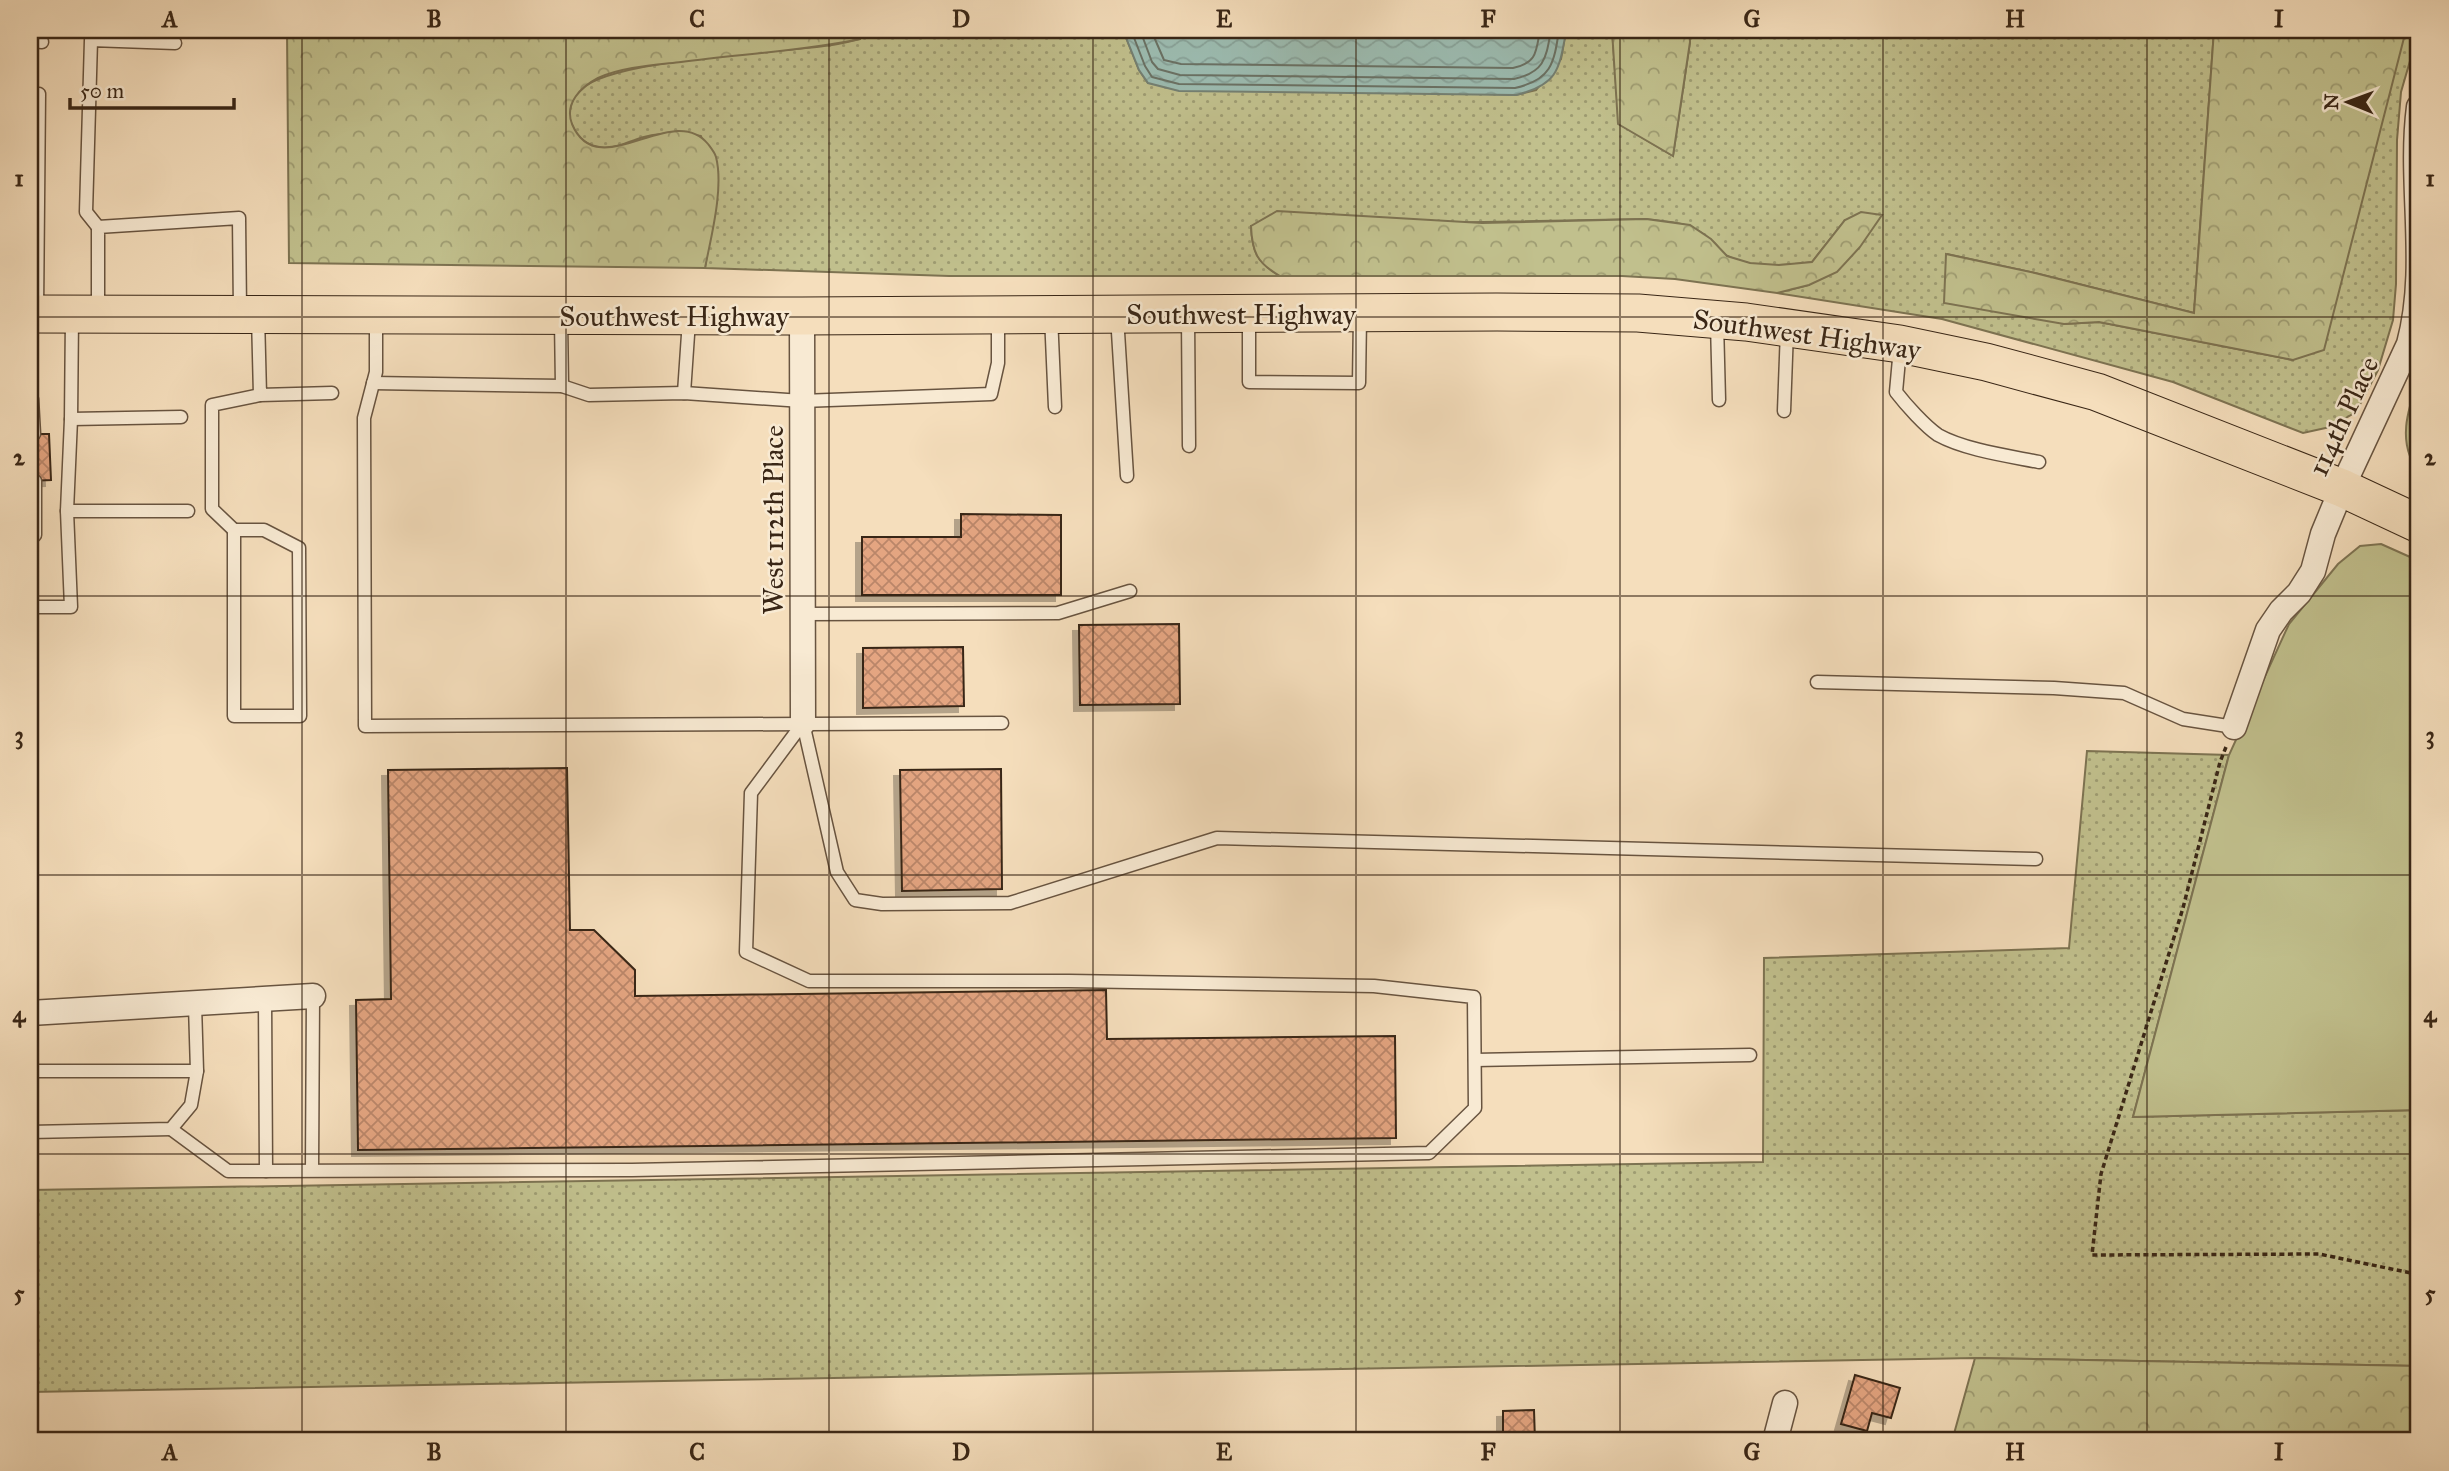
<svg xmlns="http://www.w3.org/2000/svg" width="2449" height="1471" viewBox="0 0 2449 1471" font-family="'IM FELL Great Primer',serif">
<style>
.grass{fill:url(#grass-dots);stroke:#7d7352;stroke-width:2}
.forest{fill:url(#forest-crowns);stroke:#7d7352;stroke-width:2}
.park{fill:#c1c08d;stroke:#7d7352;stroke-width:2}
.water{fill:url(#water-waves);stroke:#748073;stroke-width:2}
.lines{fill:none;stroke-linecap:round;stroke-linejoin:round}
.shore{stroke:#6a7164;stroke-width:2}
.building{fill:url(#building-cross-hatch);stroke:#392616;stroke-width:2;filter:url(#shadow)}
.lane-casing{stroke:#685440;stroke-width:15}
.street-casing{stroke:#685440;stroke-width:27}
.primary-casing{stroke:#392616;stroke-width:39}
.path{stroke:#392616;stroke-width:3.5;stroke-dasharray:5 3.5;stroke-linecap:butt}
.lane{stroke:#f8ead3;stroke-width:12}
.street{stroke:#f8ead3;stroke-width:24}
.primary{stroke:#f5debc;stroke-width:37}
.grid{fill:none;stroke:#392616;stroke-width:2;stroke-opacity:0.55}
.labels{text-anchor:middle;stroke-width:5;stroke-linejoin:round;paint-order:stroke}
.street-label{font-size:28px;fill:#392616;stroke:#f8ead3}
.neatline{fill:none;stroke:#392616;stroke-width:2.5}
.grid-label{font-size:23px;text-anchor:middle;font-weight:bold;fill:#392616}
</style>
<defs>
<pattern id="grass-dots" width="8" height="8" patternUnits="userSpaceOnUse" patternTransform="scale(1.75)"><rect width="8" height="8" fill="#c1c08d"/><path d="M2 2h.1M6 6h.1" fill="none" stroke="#9e9c72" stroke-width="1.8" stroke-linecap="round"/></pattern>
<pattern id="forest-crowns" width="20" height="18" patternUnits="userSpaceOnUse" patternTransform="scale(1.75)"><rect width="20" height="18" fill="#c1c08d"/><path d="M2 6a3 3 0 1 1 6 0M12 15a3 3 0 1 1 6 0" fill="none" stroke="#9e9c72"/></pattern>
<pattern id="water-waves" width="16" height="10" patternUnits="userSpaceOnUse" patternTransform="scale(1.75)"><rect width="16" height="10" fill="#9cbcb1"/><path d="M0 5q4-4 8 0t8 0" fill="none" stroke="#87a198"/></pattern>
<pattern id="building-cross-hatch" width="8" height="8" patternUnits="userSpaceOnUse" patternTransform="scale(1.75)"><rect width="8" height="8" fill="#e4a581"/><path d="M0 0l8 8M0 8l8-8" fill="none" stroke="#ba8669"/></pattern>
<filter id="shadow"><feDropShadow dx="-6" dy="6" stdDeviation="0" flood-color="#0004"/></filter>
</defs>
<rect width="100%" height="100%" fill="#f5debc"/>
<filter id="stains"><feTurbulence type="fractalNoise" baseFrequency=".00286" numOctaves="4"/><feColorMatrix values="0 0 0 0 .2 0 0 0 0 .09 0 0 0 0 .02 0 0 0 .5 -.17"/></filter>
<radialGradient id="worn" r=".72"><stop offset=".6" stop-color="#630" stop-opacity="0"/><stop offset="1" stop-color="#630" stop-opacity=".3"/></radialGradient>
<g class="grass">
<path d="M 863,30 L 1123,30 L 1139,70 L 1148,83 L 1516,95 L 1536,90 L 1561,59 L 1566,30 L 1612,30 L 1619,124 L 1673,156 L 1690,42 L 1689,30 L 2214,30 L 2194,313 L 2035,273 L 1947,254 L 2064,324 L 2099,322 L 2293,360 L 2406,30 L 2419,30 L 2401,92 L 2397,140 L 2396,284 L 2393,320 L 2378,370 L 2356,412 L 2330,427 L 2303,433 L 2173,382 L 1942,319 L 1777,293 L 1809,285 L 1845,220 L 1812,262 C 1786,265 1750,270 1726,255 C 1721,252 1717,244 1711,240 C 1691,222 1672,222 1646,219 L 1251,226 C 1252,252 1257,263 1280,276 L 949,276 L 705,268 L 718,186 L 701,136 C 681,132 664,132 644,137 C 625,142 613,152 593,146 C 581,142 573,131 570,119 C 568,110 573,96 580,90 C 611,59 775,53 824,46 C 836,45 848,42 860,39 Z"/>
<path d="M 2419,377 L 2419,472 C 2396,443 2408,409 2419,377 Z"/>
<polygon points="2087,751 2229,755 2133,1117 2419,1110 2419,1366 1975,1358 30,1392 30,1190 1763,1162 1764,958 2069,948"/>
</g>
<g class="forest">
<path d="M 287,30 L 863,30 L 860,39 C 802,51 741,54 681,62 C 655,65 622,67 598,78 C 581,87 564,103 572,124 C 598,186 673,100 708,144 C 711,148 715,153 716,157 C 724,188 711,237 705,268 L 289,263 Z"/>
<polygon points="1612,30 1689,30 1690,42 1673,156 1618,124"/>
<polygon points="2214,30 2406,30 2324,350 2293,360 2099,322 2064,324 1944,303 1946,254 2035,273 2194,313"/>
<path d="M 1277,211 L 1482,223 L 1646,219 L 1690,225 L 1711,239 L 1727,256 L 1750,263 L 1779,265 L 1812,262 L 1845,220 L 1861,212 L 1882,215 L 1860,247 L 1837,272 L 1809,285 L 1777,293 L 1675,279 L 1622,276 L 1280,276 C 1257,263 1252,252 1251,226 Z"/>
<polygon points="1975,1358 2419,1366 2419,1441 1952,1441"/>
</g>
<polygon class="park" points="2381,544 2419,561 2419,1110 2133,1117 2229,755 2289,624 2338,564 2360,546"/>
<path class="water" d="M 1123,30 L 1566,30 L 1566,32 C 1559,71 1557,85 1516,95 L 1179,91 L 1148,83 L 1139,70 Z"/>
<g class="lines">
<g class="shore">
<path d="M 1131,30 L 1145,66 L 1152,77 L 1179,84 L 1515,88 C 1551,80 1554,64 1559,30"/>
<path d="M 1140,30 L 1152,62 L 1158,69 L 1180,75 L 1514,79 C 1545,72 1546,58 1551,30"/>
<path d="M 1151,30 L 1164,60 L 1181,64 L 1513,68 C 1537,63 1536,52 1540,30"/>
</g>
</g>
<g class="building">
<polygon points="30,434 49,434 51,480 30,481"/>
<polygon points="961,514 1061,515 1061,595 862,595 862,537 961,537"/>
<polygon points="1179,624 1180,704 1080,705 1079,625"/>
<polygon points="963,647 964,706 863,708 863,648"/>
<polygon points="567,768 570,930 594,930 635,970 635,996 1106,990 1107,1039 1395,1036 1396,1138 358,1150 356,1000 391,999 388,770"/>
<polygon points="1001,769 1002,889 902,891 900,770"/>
<polygon points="1855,1375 1900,1388 1891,1418 1872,1413 1867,1431 1841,1424"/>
<polygon points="1534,1410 1535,1441 1503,1441 1503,1411"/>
<rect x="1417" y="1437" width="44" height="4"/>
<rect x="1341" y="1438" width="44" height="3"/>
<polygon points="868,1439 868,1441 824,1441 824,1440"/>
</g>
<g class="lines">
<defs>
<g id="lane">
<polyline points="30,41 42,42"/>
<polyline points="30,96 39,94 37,311"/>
<polyline points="98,227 86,212 91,40 175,43"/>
<polyline points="98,312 98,227 239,218 240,311"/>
<polyline points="258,316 260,395 332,393"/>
<polyline points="1051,316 1055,407"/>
<polyline points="1117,316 1127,476"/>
<polyline points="1188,317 1189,446"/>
<polyline points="1249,318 1249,382 1359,383 1360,317"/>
<polyline points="376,319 376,372 364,418 365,726 1002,723"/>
<polyline points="561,320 562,386"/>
<polyline points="1717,323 1719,400"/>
<path d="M 1900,348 L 1896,392 C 1906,405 1925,426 1938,435 C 1965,450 2009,456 2039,462"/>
<polyline points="373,383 562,386 589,395 684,393 802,401 991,394 998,363 998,319"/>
<polyline points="684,393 689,320"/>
<polyline points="30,397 32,399 34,434"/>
<polyline points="1784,411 1787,330"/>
<polyline points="71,419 181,417"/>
<polyline points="67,511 188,511"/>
<polygon points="234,530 264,530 299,548 300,716 234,716"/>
<polyline points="234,530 212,509 212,405 260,395"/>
<polyline points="30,540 35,535 35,481"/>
<polyline points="30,607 71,607 67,511 71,419 72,316"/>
<polyline points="803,614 1058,613 1130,591"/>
<polyline points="1817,682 2054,688 2124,693 2183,719 2234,727"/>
<polyline points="803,723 837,872 855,900 882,904 1010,903 1217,838 2036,859"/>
<polyline points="265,998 266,1171"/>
<polyline points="1475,1060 1750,1055"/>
<polyline points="30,1071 197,1071"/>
<polyline points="171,1129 228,1171 632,1170 1429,1153 1475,1108 1474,997 1374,986 1069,981 809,981 746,952 751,793 803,723"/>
<polyline points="30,1132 171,1129 191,1105 197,1071 195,1005"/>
<polyline points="312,1170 313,996"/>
</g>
<g id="street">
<polyline points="802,316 803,723"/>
<path d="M 2234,727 L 2268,630 L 2281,611 L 2299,593 L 2313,571 L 2323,534 L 2342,488 L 2409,344 C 2430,266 2409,185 2419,107"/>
<polyline points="30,1013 313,996"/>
<polyline points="1775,1441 1785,1403"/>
</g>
<polyline id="primary" points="30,314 802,316 1497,312 1638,313 1746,322 1900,344 1986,362 2097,392 2342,488 2419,524"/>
</defs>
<use href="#lane" class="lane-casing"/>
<use href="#street" class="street-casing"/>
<use href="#primary" class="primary-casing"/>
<g class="path">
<polyline points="2415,447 2419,406"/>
<polyline points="2226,747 2220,762 2183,908 2101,1174 2092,1255 2319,1254 2411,1273 2419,1280"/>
</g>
<use href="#lane" class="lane"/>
<use href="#street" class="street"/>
<use href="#primary" class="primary"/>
</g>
<path class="grid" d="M 302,30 L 302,1441M 566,30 L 566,1441M 829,30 L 829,1441M 1093,30 L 1093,1441M 1356,30 L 1356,1441M 1620,30 L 1620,1441M 1883,30 L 1883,1441M 2147,30 L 2147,1441M 30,317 L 2419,317M 30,596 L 2419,596M 30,875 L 2419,875M 30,1154 L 2419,1154"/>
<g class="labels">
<g class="street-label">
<text x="1241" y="324">Southwest Highway</text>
<text x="674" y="326">Southwest Highway</text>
<text transform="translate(1807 334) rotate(8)" y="10">Southwest Highway</text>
<text transform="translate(2343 416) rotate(-65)" y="10">114th Place</text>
<text transform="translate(773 520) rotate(-90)" y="10">West 112th Place</text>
</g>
</g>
<rect width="2449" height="1471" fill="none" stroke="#f5debc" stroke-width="77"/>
<g transform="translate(2348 102) rotate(271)" stroke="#f8ead3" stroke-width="5" paint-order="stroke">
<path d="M0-5L12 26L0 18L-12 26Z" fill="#392616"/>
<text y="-10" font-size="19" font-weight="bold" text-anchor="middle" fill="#392616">N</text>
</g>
<path d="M70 98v10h164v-10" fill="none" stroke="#392616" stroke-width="3.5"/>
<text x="80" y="98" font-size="21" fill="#392616" stroke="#f8ead3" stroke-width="5" paint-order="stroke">50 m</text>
<rect x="38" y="38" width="2372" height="1394" class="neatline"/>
<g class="grid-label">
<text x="170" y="27">A</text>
<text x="434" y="27">B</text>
<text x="697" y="27">C</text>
<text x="961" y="27">D</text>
<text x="1224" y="27">E</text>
<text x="1488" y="27">F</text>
<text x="1752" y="27">G</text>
<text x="2015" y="27">H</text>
<text x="2279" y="27">I</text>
<text x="19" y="186">1</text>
<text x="2430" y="186">1</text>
<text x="19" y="465">2</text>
<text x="2430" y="465">2</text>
<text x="19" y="743">3</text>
<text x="2430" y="743">3</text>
<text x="19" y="1022">4</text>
<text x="2430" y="1022">4</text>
<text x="19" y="1301">5</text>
<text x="2430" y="1301">5</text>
<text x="170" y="1460">A</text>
<text x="434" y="1460">B</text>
<text x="697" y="1460">C</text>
<text x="961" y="1460">D</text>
<text x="1224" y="1460">E</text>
<text x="1488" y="1460">F</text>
<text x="1752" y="1460">G</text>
<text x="2015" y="1460">H</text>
<text x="2279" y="1460">I</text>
</g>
<rect width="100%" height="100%" filter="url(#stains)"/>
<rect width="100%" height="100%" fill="url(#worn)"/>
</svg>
